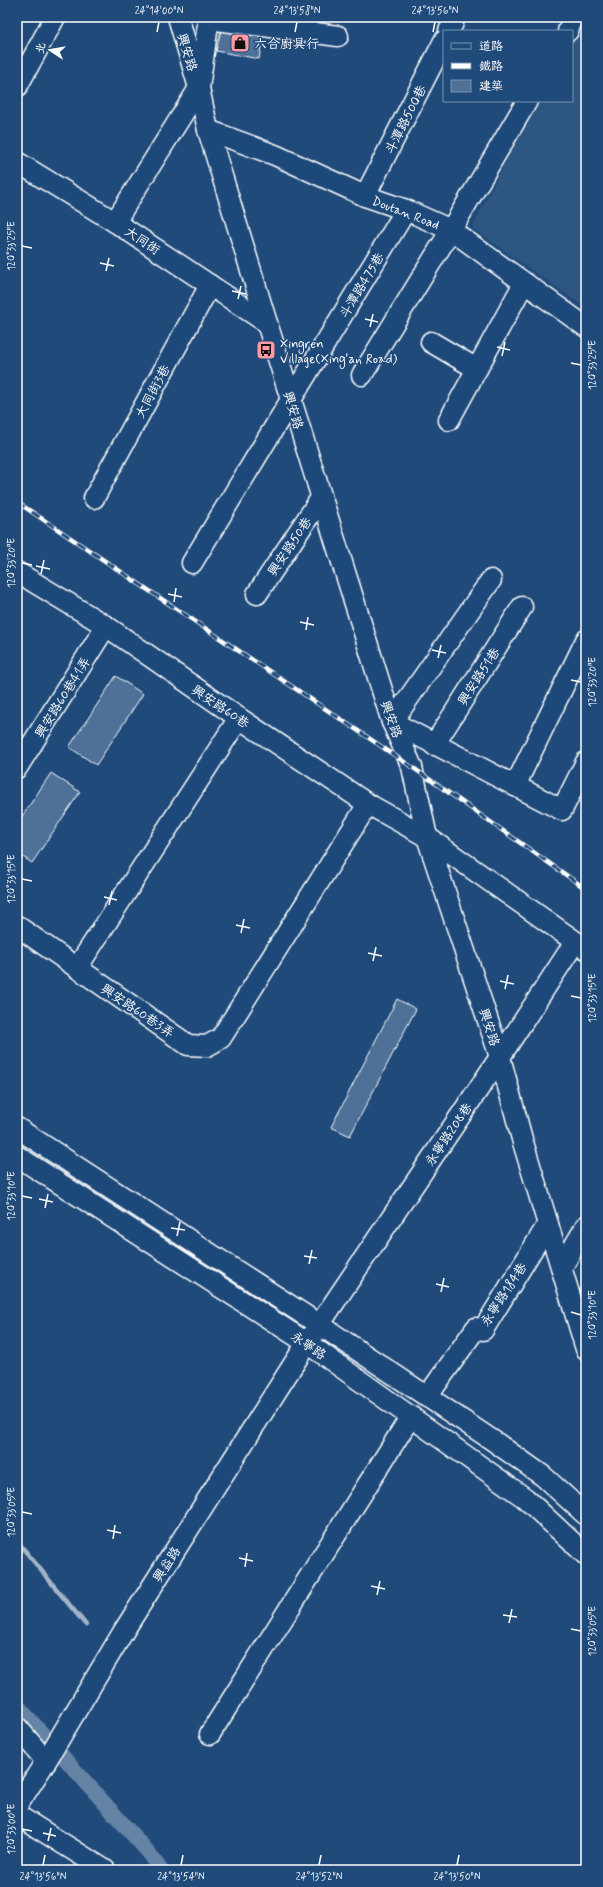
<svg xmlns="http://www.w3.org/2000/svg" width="603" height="1887" viewBox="0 0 603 1887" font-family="Mynerve,'LXGW WenKai TC',sans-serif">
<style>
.built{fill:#2e5683}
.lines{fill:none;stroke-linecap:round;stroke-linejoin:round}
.stream{stroke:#a3b5c8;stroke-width:4.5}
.canal{stroke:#6583a4;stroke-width:15}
.building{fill:#507197;stroke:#fff}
.minor-casing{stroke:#fff;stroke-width:23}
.minor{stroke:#1f4a7a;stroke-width:20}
.rail-casing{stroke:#fff;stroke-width:4.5}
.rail{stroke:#1f4a7a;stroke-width:3;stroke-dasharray:9;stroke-linecap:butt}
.ticks{fill:none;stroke:#fff;stroke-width:1.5}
.labels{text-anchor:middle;stroke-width:3;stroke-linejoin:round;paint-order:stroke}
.poi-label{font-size:13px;fill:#fff;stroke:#1f4a7a;text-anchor:start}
.street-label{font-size:13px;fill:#fff;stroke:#1f4a7a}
.neatline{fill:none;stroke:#fff;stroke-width:1.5}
.ticks-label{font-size:10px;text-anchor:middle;fill:#fff}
</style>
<rect width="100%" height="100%" fill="#1f4a7a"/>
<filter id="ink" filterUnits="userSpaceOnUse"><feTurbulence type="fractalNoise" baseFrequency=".025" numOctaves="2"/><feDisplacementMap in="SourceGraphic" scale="8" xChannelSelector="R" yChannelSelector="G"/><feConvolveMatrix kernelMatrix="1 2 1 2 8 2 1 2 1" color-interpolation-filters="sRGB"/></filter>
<g filter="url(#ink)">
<polygon class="built" points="578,17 586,17 586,308 472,228 536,101 572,101 572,31"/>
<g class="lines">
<polyline class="stream" points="17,1541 86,1625"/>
<polyline class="canal" points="17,1705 149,1853 161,1870"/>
</g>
<g class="building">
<polygon points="221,30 263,35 259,59 216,51"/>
<polygon points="116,676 143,694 96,765 69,747"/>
<polygon points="51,773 80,792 32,863 17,853 17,824"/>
<polygon points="397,999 416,1009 350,1136 331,1127"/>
</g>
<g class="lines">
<defs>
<g id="minor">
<polyline points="178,17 199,88 208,130 267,323 392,722 412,767 427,837 500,1057 522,1139 586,1349"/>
<polyline points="209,19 338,36"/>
<polyline points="449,31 453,23"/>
<polyline points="568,31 573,17"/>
<polyline points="17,87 55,17"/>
<polyline points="208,130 275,155 365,196 406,210 451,230 586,327"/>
<polyline points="17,162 115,222 267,323"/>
<polyline points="365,196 444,41"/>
<polyline points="115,222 199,88 209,17"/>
<polyline points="431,342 477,369"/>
<polyline points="362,375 451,230 527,101"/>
<polyline points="449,420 524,283"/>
<polyline points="94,498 210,285"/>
<polyline points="192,563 406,210"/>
<polyline points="17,572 106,626 239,718 368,804 427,837 586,949"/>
<polyline points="491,580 392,722 562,810 586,762"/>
<polyline points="257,594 321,498"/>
<polyline points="434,745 522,607"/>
<polyline points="17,768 106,626"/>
<polyline points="515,786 586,640"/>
<polyline points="17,926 188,1045 207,1046 221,1038 368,804"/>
<polyline points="77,968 239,718"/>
<polyline points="17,1128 320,1325 495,1442 543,1476 586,1515"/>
<polyline points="17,1156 307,1343 525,1498 586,1555"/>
<polyline points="562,1267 586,1226"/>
<polyline points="427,1397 476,1328 483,1330 548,1224"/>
<polyline points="17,1727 46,1761"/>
<polyline points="210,1734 411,1416"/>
<polyline points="17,1806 46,1761 125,1629 307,1343 500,1057 575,942"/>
<polyline points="17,1815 105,1870"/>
</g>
</defs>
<use href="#minor" class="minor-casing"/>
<use href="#minor" class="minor"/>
<defs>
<polyline id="rail" points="17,502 412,767 586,889"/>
</defs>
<use href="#rail" class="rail-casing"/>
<use href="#rail" class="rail"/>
</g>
</g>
<path class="ticks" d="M 157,32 L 159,22M 295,32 L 297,22M 433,32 L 435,22M 22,246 L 32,248M 100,263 L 114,266M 106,271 L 109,258M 232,291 L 246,294M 238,299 L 241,286M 365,319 L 378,322M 370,327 L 373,314M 497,347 L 510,350M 502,356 L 505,342M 571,363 L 581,365M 22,563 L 32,565M 36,566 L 50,569M 41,574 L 44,560M 168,594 L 182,597M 174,602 L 176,588M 300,622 L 314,625M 306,630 L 308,617M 432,650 L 446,653M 438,658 L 441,645M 571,680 L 581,682M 22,879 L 32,881M 104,897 L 117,900M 109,905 L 112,891M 236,925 L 250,928M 241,933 L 244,919M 368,953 L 382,956M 373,961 L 376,947M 500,981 L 514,984M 505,989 L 508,975M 571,996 L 581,998M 22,1196 L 32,1198M 39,1199 L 53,1202M 45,1208 L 48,1194M 171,1228 L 185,1230M 177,1236 L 180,1222M 304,1256 L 317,1258M 309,1264 L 312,1250M 436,1284 L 449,1287M 441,1292 L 444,1278M 571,1312 L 581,1315M 22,1512 L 32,1514M 107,1530 L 121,1533M 113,1539 L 115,1525M 239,1558 L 253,1561M 245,1567 L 247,1553M 371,1586 L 385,1589M 377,1595 L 380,1581M 503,1615 L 517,1617M 509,1623 L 512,1609M 571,1629 L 581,1631M 22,1829 L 32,1831M 43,1833 L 56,1836M 48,1841 L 51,1828M 43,1865 L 45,1855M 181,1865 L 183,1855M 319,1865 L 321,1855M 457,1865 L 459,1855"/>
<defs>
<symbol id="shop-square" viewBox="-11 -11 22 22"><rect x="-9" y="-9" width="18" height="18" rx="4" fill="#ff9aa2" stroke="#1f4a7a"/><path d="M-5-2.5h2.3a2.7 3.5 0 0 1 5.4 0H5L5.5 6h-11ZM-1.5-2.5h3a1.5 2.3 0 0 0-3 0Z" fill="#111"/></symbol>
<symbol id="bus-square" viewBox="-11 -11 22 22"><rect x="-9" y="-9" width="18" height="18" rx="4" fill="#ff9aa2" stroke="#1f4a7a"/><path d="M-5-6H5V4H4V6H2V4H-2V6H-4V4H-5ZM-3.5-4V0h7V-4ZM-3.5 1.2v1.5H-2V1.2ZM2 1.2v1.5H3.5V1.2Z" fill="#111"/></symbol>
</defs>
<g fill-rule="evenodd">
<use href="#shop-square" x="229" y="32" width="22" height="22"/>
<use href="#bus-square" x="255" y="339" width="22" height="22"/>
</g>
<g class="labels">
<g class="poi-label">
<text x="254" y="48">六合廚具行</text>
<text x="280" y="348">Xingren<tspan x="280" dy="15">Village(Xing'an Road)</tspan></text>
</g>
<g class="street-label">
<text transform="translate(188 52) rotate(73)" y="5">興安路</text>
<text transform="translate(405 119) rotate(-63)" y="5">斗潭路500巷</text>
<text transform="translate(406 212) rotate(21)" y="5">Doutan Road</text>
<text transform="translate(143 240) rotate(34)" y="5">大同街</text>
<text transform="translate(361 285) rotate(-59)" y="5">斗潭路475巷</text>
<text transform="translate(152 391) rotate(-62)" y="5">大同街3巷</text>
<text transform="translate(294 410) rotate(73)" y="5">興安路</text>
<text transform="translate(289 546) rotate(-56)" y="5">興安路50巷</text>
<text transform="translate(478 676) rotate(-57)" y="5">興安路51巷</text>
<text transform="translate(62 697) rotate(-58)" y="5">興安路60巷41弄</text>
<text transform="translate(221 706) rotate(34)" y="5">興安路60巷</text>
<text transform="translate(392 719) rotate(70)" y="5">興安路</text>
<text transform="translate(138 1010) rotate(34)" y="5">興安路60巷3弄</text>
<text transform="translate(490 1027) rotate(72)" y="5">興安路</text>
<text transform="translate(448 1134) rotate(-56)" y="5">永寧路208巷</text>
<text transform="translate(503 1294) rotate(-57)" y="5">永寧路184巷</text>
<text transform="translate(309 1345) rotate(34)" y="5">永寧路</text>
<text transform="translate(166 1564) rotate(-57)" y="5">興益路</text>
</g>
</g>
<rect width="603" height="1887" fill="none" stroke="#1f4a7a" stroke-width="44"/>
<rect x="443" y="30" width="130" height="72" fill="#1f4a7a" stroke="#7992af"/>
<rect x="451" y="43" width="20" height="6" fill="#1f4a7a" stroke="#7992af"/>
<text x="479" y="50" font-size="12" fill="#ffffff">道路</text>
<rect x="451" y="63" width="20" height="6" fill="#ffffff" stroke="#7992af"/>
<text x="479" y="70" font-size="12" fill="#ffffff">鐵路</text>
<rect x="451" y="80" width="20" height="12" fill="#507197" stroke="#7992af"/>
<text x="479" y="90" font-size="12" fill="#ffffff">建築</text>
<g transform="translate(50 50) rotate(282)" stroke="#1f4a7a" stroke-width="3" paint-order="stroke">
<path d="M0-3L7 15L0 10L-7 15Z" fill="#ffffff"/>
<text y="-6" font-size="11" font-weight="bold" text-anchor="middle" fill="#ffffff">北</text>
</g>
<rect x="22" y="22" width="559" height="1843" class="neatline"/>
<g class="ticks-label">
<text x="159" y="14">24°14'00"N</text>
<text x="297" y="14">24°13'58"N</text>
<text x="435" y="14">24°13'56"N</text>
<text transform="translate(11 246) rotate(-90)" y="4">120°33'25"E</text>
<text transform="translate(592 365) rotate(-90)" y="4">120°33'25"E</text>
<text transform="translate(11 563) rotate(-90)" y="4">120°33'20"E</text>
<text transform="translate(592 682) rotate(-90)" y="4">120°33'20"E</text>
<text transform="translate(11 879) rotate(-90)" y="4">120°33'15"E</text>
<text transform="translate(592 998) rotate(-90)" y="4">120°33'15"E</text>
<text transform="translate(11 1196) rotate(-90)" y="4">120°33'10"E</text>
<text transform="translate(592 1315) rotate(-90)" y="4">120°33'10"E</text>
<text transform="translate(11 1512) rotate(-90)" y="4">120°33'05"E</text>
<text transform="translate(592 1631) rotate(-90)" y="4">120°33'05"E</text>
<text transform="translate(11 1829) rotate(-90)" y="4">120°33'00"E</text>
<text x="43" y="1880">24°13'56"N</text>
<text x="181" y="1880">24°13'54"N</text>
<text x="319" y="1880">24°13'52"N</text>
<text x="457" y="1880">24°13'50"N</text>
</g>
</svg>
